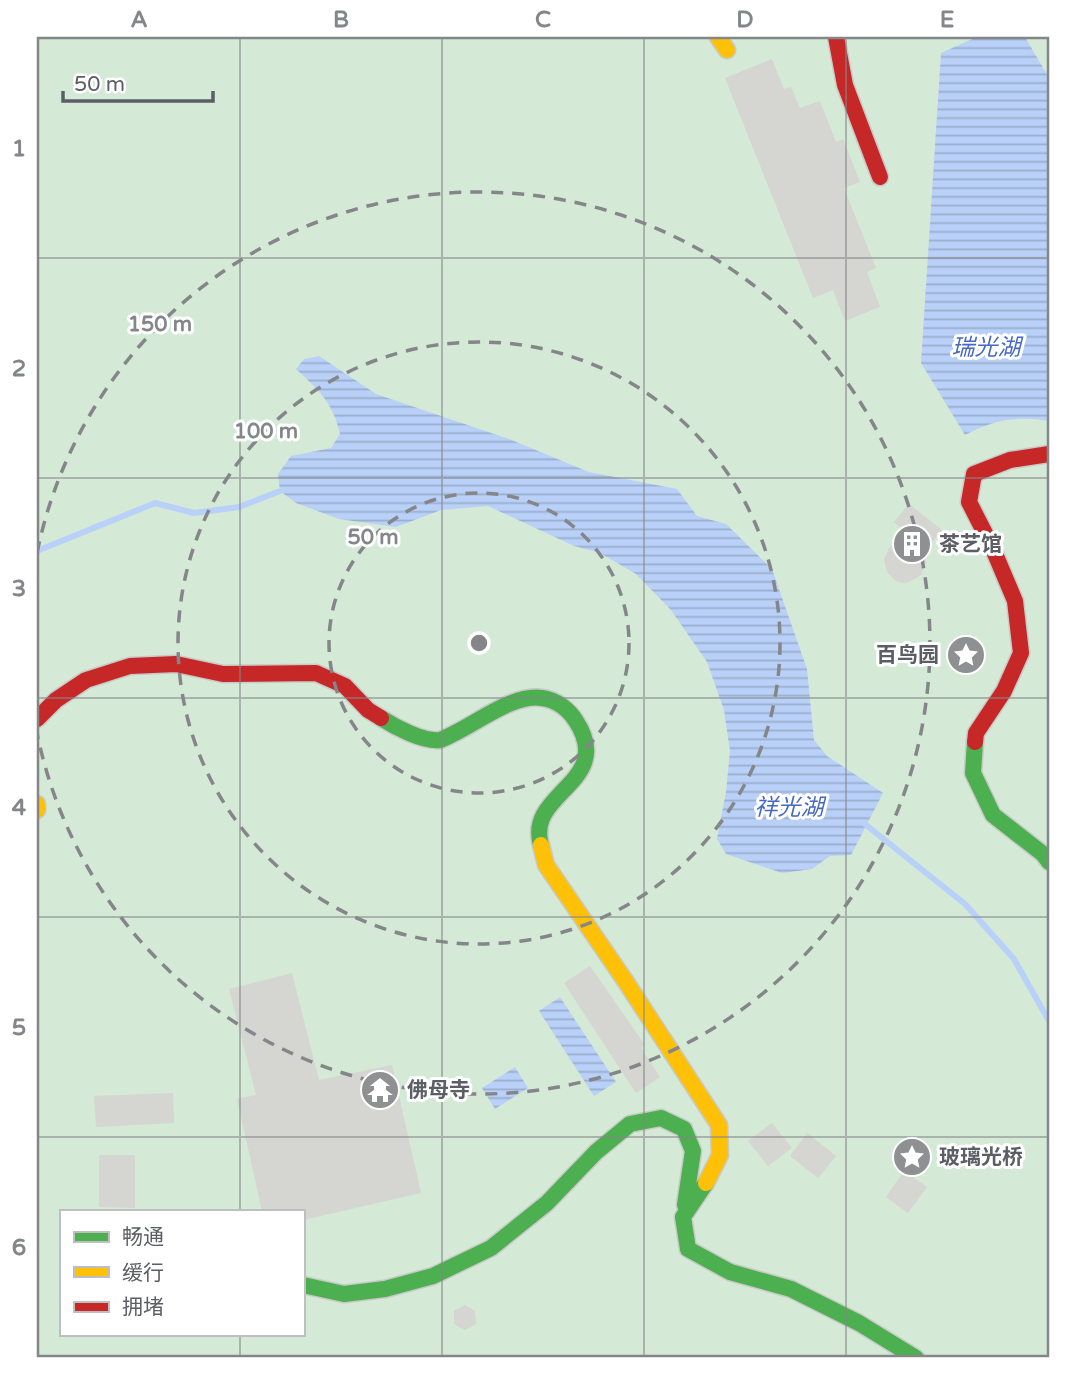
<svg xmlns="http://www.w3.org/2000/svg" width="1086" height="1395" viewBox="0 0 1086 1395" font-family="'Varela Round','Noto Sans SC',sans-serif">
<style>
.park{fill:#d4e9d6;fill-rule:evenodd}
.water{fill:url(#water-rules)}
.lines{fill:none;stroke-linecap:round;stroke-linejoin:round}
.stream{stroke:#b9d1f8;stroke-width:6}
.building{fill:#d5d5d1}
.fast-casing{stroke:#c9c9c8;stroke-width:19}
.slow-casing{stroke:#c9c9c8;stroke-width:19}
.jam-casing{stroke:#c9c9c8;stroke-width:19}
.fast{stroke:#4caf50;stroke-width:16}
.slow{stroke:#ffc107;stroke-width:16}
.jam{stroke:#c62828;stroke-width:16}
.grid{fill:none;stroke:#848689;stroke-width:2;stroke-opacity:0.55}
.ring{fill:none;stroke:#848689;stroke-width:3.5;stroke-dasharray:12 9}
.labels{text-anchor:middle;stroke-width:6;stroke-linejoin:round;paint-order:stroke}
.poi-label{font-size:21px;font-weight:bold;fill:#5c5e65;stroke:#fff;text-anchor:start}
.water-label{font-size:23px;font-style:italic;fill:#4569c4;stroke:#fff}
.centre{fill:#848689;stroke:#fff;stroke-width:3.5}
.ring-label{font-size:21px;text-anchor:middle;font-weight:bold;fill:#848689;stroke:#fff;stroke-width:6;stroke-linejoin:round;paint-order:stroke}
.neatline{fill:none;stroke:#848689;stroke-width:2.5}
.grid-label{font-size:23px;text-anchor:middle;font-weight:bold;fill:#848689}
</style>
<defs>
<pattern id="water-rules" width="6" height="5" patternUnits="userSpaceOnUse" patternTransform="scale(1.75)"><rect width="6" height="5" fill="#b9d1f8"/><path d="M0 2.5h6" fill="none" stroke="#9aadcc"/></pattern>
</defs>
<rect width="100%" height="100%" fill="#ecece7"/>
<path class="park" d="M 37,37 L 1049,37 L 1049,1358 L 37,1358 ZM 61,1211 L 303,1211 L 303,1334 L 61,1334 Z"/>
<g class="water">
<path d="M 977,37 L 1025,37 L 1049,78 L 1049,421 C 1017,416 994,419 965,435 L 921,363 L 941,53 Z"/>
<path d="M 319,356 L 376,394 L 509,439 L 589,472 L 677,489 L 697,516 L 726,524 L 772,569 L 807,669 L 814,740 L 827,756 L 883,793 L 851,855 L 830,856 L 812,869 L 782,873 L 726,854 L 717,839 L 726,792 L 730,751 L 724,710 L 707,662 L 671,610 L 636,574 L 600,553 L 574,546 L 488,506 L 441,510 L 396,527 L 339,519 L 296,503 L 280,491 L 278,474 L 291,456 L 331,448 L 340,434 C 333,403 319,390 296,369 L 304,359 Z"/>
<polygon points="560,997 616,1082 594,1096 539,1011"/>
<polygon points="515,1067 528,1088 495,1109 482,1088"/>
</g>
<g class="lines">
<g class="stream">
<polyline points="37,551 155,503 194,513 239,507 280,491"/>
<polyline points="866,825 965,904 1014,959 1049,1021"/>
</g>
</g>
<g class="building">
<polygon points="772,59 784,89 791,87 800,108 820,101 836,142 843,139 860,182 844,188 876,268 867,272 880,307 845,321 833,290 813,298 725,78"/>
<polygon points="909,504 942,530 924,553 926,562 921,575 909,582 903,583 896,581 887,572 884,559 890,547 908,534 894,522"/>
<polygon points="590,966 645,1045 641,1048 660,1077 636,1093 564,983"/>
<polygon points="292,973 319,1080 392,1065 421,1193 303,1220 303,1211 262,1211 237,1099 256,1095 229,989"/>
<polygon points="173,1093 174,1123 96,1127 94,1096"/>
<polygon points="772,1123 792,1148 768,1166 748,1141"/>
<polygon points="807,1133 836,1156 818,1178 790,1156"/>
<polygon points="99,1155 135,1155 135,1208 99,1207"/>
<polygon points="904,1171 927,1187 908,1213 886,1197"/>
<polygon points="465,1305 475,1311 476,1324 465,1330 454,1324 454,1311"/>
</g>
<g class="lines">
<defs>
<g id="fast">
<path d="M 381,718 C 395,727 423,742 440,740 C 444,739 451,735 455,733 C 480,721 513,694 542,698 C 557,700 569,710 576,721 C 616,783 525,792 541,845"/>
<polyline points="975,742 973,773 993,815 1043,854 1049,862"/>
<polyline points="706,1183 683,1217 688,1249 730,1272 791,1289 859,1323 916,1358"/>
<polyline points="303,1285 344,1294 385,1289 433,1276 491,1248 547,1203 596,1152 630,1124 661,1118 684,1129 693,1151 685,1205"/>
</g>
<g id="slow">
<polyline points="718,37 727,50"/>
<polyline points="37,804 37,810"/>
<polyline points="541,845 546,865 626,982 719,1125 720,1155 706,1183"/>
</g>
<g id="jam">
<polyline points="836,37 845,85 880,177"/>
<polyline points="37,719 56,700 86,680 130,666 176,664 223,674 316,673 345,686 368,710 381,718"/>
<polyline points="975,742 976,733 1004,691 1021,653 1015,601 993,549 969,502 974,474 1010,460 1049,454"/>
</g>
</defs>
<use href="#fast" class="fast-casing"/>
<use href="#slow" class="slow-casing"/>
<use href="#jam" class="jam-casing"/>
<use href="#fast" class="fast"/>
<use href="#slow" class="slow"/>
<use href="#jam" class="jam"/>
</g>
<path class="grid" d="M 240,37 L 240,1211M 442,37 L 442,1358M 644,37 L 644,1358M 846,37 L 846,1358M 37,258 L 1049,258M 37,478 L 1049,478M 37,698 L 1049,698M 37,917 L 1049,917M 37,1137 L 1049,1137M 240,1334 L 240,1358"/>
<g class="ring">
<circle cx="479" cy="643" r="150"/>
<circle cx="479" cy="643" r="301"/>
<path d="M37 553A451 451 0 1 1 37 733"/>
</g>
<defs>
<symbol id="building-disc" viewBox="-11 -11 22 22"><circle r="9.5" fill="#8e9092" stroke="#fff"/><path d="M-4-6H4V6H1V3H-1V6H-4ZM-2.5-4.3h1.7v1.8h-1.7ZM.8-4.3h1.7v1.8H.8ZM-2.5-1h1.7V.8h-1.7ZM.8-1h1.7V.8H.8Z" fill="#fff"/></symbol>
<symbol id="sight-disc" viewBox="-11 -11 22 22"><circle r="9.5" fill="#8e9092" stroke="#fff"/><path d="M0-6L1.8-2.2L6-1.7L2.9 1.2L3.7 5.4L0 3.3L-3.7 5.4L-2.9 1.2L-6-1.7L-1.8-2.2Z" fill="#fff"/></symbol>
<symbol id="temple-disc" viewBox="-11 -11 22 22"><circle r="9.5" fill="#8e9092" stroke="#fff"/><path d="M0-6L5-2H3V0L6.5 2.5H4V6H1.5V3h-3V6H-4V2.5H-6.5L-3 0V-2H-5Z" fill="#fff"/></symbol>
</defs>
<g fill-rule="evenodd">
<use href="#building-disc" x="890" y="522" width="44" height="44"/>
<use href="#sight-disc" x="944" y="633" width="44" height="44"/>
<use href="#temple-disc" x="358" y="1068" width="44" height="44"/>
<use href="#sight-disc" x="890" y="1135" width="44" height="44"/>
</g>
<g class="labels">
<g class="poi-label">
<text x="939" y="551">茶艺馆</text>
<text x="939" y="662" text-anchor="end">百鸟园</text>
<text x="407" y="1097">佛母寺</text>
<text x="939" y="1164">玻璃光桥</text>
</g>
<g class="water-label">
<text x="986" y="355">瑞光湖</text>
<text x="789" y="815">祥光湖</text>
</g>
</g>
<circle cx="479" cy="643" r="10" class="centre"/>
<g class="ring-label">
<text x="160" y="331">150 m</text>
<text x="266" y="438">100 m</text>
<text x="373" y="544">50 m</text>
</g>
<rect width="1086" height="1395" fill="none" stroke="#ffffff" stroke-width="77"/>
<rect x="60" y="1210" width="245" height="126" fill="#ffffff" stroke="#bebfc1" stroke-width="2"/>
<rect x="74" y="1232" width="35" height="10" fill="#4caf50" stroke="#bebfc1" stroke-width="2"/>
<text x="122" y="1244" font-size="21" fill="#5c5e65">畅通</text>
<rect x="74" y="1267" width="35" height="10" fill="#ffc107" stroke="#bebfc1" stroke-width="2"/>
<text x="122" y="1280" font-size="21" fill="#5c5e65">缓行</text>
<rect x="74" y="1302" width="35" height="10" fill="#c62828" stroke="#bebfc1" stroke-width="2"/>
<text x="122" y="1314" font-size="21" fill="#5c5e65">拥堵</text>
<path d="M63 91v10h150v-10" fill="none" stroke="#5c5e65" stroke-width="3.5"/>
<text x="74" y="91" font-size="21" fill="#5c5e65" stroke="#ffffff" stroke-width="5" paint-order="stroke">50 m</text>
<rect x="38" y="38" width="1010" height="1318" class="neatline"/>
<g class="grid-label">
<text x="139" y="27">A</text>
<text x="341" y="27">B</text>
<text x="543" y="27">C</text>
<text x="745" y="27">D</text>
<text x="947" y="27">E</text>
<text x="19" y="156">1</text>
<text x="19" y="376">2</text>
<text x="19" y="596">3</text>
<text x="19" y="815">4</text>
<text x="19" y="1035">5</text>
<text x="19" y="1255">6</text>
</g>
</svg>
